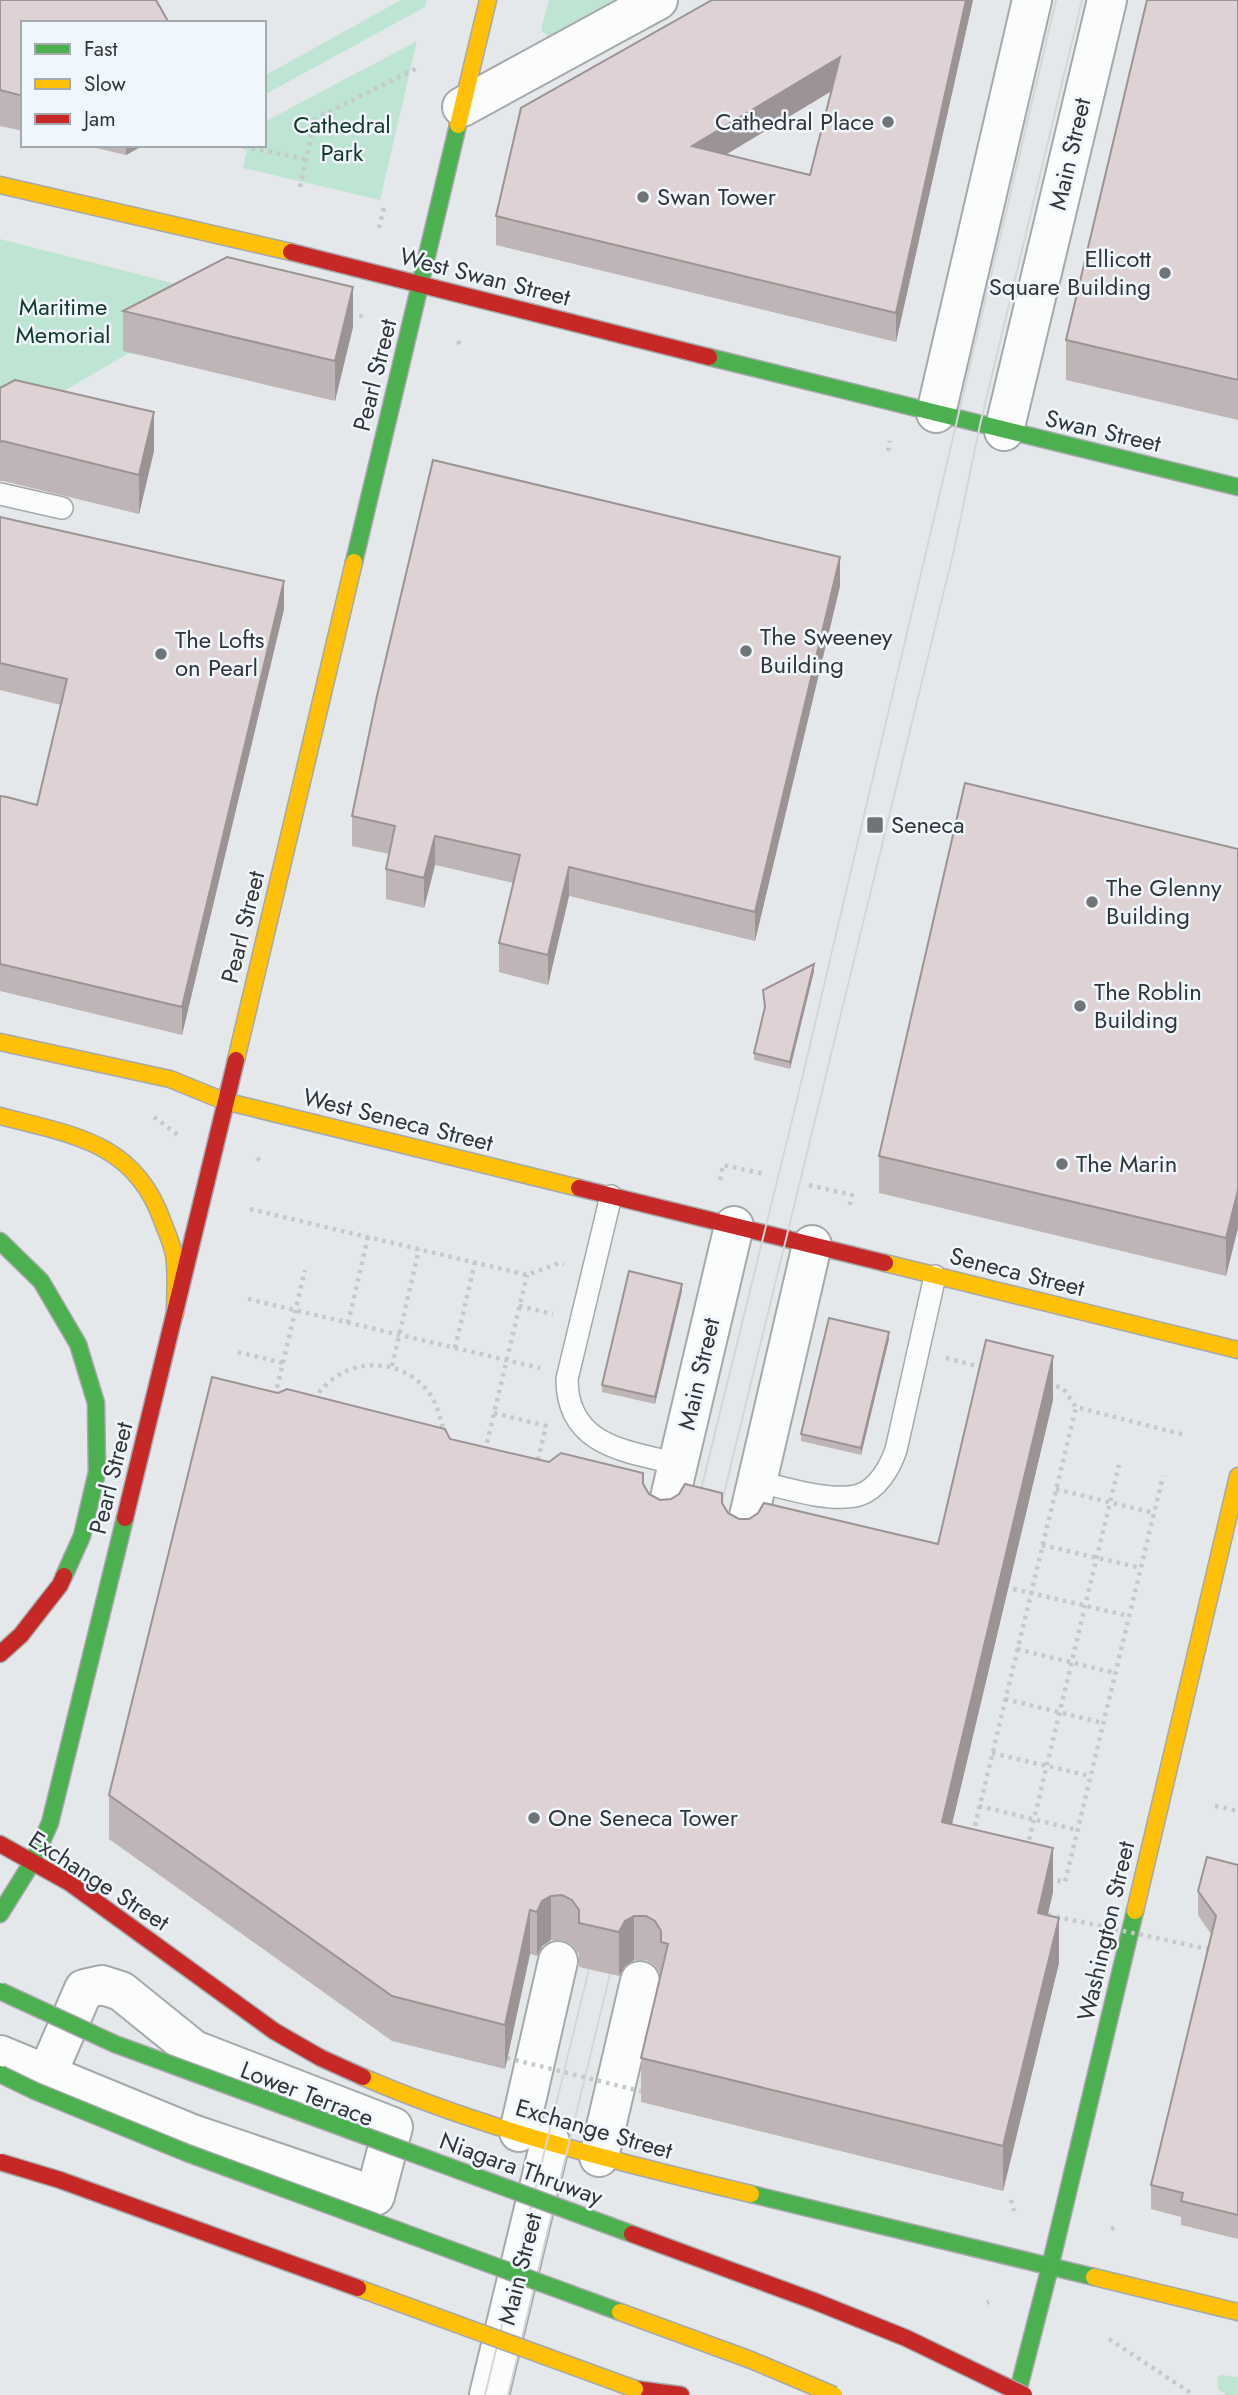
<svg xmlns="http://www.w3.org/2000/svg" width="1238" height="2395" viewBox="0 0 1238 2395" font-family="Jost,sans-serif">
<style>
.green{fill:#bee4d3}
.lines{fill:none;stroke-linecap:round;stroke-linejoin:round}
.lane-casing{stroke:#a6a8aa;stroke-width:24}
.street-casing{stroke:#a6a8aa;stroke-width:42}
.fast-casing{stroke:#a6a8aa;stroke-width:19}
.slow-casing{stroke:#a6a8aa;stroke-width:19}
.jam-casing{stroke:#a6a8aa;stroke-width:19}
.path{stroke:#c6c8ca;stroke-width:4.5;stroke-dasharray:3.5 5;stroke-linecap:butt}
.lane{stroke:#fbfcfc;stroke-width:21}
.street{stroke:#fbfcfc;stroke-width:38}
.fast{stroke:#4caf50;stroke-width:16}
.slow{stroke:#ffc107;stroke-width:16}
.jam{stroke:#c62828;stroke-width:16}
.tram{stroke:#d5d6d7;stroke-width:2}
.fast-bridge-casing{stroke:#a6a8aa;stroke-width:19;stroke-linecap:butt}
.slow-bridge-casing{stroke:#a6a8aa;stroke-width:19;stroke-linecap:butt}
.jam-bridge-casing{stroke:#a6a8aa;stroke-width:19;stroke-linecap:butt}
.path-bridge{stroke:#c6c8ca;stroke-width:4.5;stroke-dasharray:3.5 5;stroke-linecap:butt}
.fast-bridge{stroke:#4caf50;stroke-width:16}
.slow-bridge{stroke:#ffc107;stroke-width:16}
.jam-bridge{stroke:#c62828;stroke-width:16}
.wall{fill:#c0b5b6;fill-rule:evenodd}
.shaded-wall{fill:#9c9394}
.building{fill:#dfd2d4;stroke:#9c9394;stroke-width:2;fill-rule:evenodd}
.poi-dot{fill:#717477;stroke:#eff6fc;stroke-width:2.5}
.labels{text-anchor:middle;stroke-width:5;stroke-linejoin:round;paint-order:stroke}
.poi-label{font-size:24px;fill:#333638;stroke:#eff6fc;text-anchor:start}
.park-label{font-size:24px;fill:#133929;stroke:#eff6fc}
.street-label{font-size:24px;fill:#333638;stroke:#eff6fc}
</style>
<rect width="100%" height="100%" fill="#e5e8eb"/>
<g class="green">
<polygon points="401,0 426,0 425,7 264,95 264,76"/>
<polygon points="549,0 620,0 550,38 541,30"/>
<polygon points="417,41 380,200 243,168 248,145 264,145 264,122"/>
<polygon points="0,239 227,297 138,343 137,355 129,353 0,428"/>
<polygon points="1222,2375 1238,2377 1238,2395 1226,2395 1218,2389 1217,2377"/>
</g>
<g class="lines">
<defs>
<g id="lane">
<polyline points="0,494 62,508"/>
<path d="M 611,1196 L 567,1379 C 567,1446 626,1451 678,1464"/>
<path d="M 757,1481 C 784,1488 832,1503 859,1495 C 878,1489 890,1467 896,1450 L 935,1276"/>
</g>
<g id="street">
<polyline points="462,107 658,0"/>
<polyline points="936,413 1032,0"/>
<polyline points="1004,431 1107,0"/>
<polyline points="664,1523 734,1226"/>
<polyline points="743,1542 812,1245"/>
<polyline points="0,2055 192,2134 375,2196 393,2127 194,2050 121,1991 102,1985 84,1989 47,2074"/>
<polyline points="519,2132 558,1961"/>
<polyline points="599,2157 640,1981"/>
<polyline points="489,2395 550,2142"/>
</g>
<g id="fast">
<polyline points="709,357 1238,487"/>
<polyline points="354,562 458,125"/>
<polyline points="0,1241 41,1281 78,1344 96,1403 97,1472 82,1536 64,1576"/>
<polyline points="0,1914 33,1861 50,1823 125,1518"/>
<polyline points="751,2194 1094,2277"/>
<polyline points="1017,2395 1050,2267 1135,1911"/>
</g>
<g id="slow">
<polyline points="458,125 488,0"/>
<polyline points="0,185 291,252"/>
<polyline points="0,1042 170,1079 224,1101 579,1188"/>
<polyline points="236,1060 354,562"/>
<path d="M 0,1116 C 71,1135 134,1141 162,1220 C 166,1231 172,1243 174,1255 C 177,1274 175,1295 175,1314"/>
<polyline points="885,1263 1238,1350"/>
<polyline points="1135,1911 1238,1476"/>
<path d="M 363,2077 C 485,2130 621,2163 751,2194"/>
<polyline points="1094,2277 1238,2312"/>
</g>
<g id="jam">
<polyline points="291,252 709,357"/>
<polyline points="579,1188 885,1263"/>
<polyline points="125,1518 236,1060"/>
<polyline points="0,1654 21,1635 60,1585 64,1576"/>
<polyline points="0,1844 70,1883 274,2031 321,2058 363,2077"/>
<polyline points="635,2389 681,2395"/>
</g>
</defs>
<use href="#lane" class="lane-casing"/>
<use href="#street" class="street-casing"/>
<use href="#fast" class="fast-casing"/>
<use href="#slow" class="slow-casing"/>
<use href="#jam" class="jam-casing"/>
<g class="path">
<polyline points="235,145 306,159"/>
<polyline points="300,187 315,119 417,68"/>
<polyline points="379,228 384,207"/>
<polyline points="360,317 362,315"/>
<polyline points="458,341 462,348"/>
<polyline points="888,451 890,441"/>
<polyline points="154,1117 178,1135"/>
<polyline points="257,1158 261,1161"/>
<polyline points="720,1180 723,1165 765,1174"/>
<polyline points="809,1185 852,1195 849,1208"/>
<polyline points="250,1209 527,1275 559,1263 564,1264"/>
<polyline points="248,1299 540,1368"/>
<polyline points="519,1306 553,1314"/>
<polyline points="348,1323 368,1237"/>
<polyline points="455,1348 475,1262"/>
<polyline points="238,1352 283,1363"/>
<polyline points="946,1358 985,1368"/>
<polyline points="392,1366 419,1249"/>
<polyline points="1048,1384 1063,1388 1076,1407 1185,1435"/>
<polyline points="275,1396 305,1270"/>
<path d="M 315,1400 C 317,1393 322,1389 328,1383 C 363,1350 424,1365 438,1411 C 440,1418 443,1424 442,1432"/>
<polyline points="494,1413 546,1426 537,1464"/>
<polyline points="485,1451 527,1275"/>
<polyline points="1056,1489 1154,1513"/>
<polyline points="1042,1545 1141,1568"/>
<polyline points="1005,1587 1129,1616"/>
<polyline points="1017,1649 1115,1673"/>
<polyline points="1005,1699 1103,1723"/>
<polyline points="992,1753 1090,1776"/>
<polyline points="979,1806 1077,1830"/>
<polyline points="1215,1806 1238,1811"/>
<polyline points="973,1834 1076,1407"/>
<polyline points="1027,1848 1119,1465"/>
<polyline points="1049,1879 1065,1882 1163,1476"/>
<polyline points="1011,2200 1014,2211"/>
<polyline points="1111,2229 1115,2227"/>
<polyline points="987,2303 989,2302"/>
<polyline points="1109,2339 1194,2395"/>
</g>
<use href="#lane" class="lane"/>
<use href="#street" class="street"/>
<use href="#fast" class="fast"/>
<use href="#slow" class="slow"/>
<use href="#jam" class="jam"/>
<g class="tram">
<polyline points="697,1506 797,1100 1056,0"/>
<polyline points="718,1518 954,550 980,425 1082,0"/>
<polyline points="485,2395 589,1969"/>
<polyline points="508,2395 610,1974"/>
</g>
<defs>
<g id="fast-bridge">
<polyline points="0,1991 115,2044 632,2234"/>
<polyline points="0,2074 35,2091 187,2153 620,2312"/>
</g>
<g id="slow-bridge">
<polyline points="358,2288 635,2389"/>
<polyline points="620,2312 751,2360 834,2395"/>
</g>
<g id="jam-bridge">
<polyline points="0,2162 60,2180 358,2288"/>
<polyline points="632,2234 814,2301 906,2338 1024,2395"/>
</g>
</defs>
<use href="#fast-bridge" class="fast-bridge-casing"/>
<use href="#slow-bridge" class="slow-bridge-casing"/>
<use href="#jam-bridge" class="jam-bridge-casing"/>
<g class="path-bridge">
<polyline points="1048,1915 1213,1950"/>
<polyline points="507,2058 644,2092"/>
</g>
<use href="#fast-bridge" class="fast-bridge"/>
<use href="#slow-bridge" class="slow-bridge"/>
<use href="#jam-bridge" class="jam-bridge"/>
</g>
<g class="wall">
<polygon points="0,0 23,23 23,131 0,126"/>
<path d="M 973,0 L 896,342 L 496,245 L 496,216 ZM 831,91 L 810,175 L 726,154 Z"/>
<polygon points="1238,0 1238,420 1066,380 1066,340"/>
<polygon points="83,145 144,145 126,155"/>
<polygon points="123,311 353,327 335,401 123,351"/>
<polygon points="0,388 154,451 139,514 3,481 0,481"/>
<polygon points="0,517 284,609 182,1035 0,991 0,796 37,805 61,705 0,690"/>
<polygon points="840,586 755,941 569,896 548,985 499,972 499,943 513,883 435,865 424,908 386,899 386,869 389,854 352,846 352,816"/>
<polygon points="1238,849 1238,1228 1226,1276 879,1193 879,1156"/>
<polygon points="814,971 790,1069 754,1060 754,1053 765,1010 763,990"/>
<polygon points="682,1291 655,1404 602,1392 602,1385"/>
<polygon points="889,1339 861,1455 801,1441 801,1434"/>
<polygon points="1053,1400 952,1824 1053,1892 1047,1916 1059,1963 1003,2191 641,2102 641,2058 661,1975 655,1966 646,1960 634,1960 625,1966 619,1976 579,1967 579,1954 572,1945 562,1940 551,1940 542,1946 537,1956 530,1954 505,2069 392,2041 109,1839 109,1795 450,1439 643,1484 649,1494 660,1500 722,1503 728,1513 739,1519 938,1544"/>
<polygon points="1238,1865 1238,2239 1181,2225 1181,2217 1151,2209 1151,2185 1211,1934 1198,1915 1198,1891"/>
</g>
<g class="shaded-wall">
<polygon points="966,0 973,0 896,342 896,313"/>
<polygon points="840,57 840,86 692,175 692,146"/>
<polygon points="126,145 144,145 126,155"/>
<polygon points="353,287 353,327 335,401 335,361"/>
<polygon points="154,412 154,451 139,514 139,475"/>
<polygon points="840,557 840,586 755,941 755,912"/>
<polygon points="284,581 284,609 182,1035 182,1007"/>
<polygon points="435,836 435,865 424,908 424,878"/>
<polygon points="569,867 569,896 548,985 548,955"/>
<polygon points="814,964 814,971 790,1069 790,1062"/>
<polygon points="1238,1190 1238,1228 1226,1276 1226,1238"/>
<polygon points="682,1284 682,1291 655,1404 655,1397"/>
<polygon points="889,1332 889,1339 861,1455 861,1448"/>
<polygon points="1053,1356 1053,1400 942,1866 942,1822"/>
<polygon points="1053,1848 1053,1892 1038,1958 1038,1913"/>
<polygon points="551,1896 551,1940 542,1946 537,1956 537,1912 542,1901"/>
<polygon points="530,1910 530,1954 505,2069 505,2025"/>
<polygon points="634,1916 634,1960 625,1966 619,1976 619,1932 625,1921"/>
<polygon points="1059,1918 1059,1963 1003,2191 1003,2146"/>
</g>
<g class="building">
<polygon points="0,0 156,0 169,23 23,23 23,96 0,90"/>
<path d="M 712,0 L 966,0 L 896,313 L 496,216 L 521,108 ZM 840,57 L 810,175 L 692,146 Z"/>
<polygon points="1147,0 1238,0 1238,380 1066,340"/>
<polygon points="227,257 353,287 335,361 123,311"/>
<polygon points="15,380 154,412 139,475 3,441 0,442 0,388"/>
<polygon points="433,460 840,557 755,912 569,867 548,955 499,943 520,855 435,836 424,878 386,869 395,826 352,816 377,696"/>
<polygon points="0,517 284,581 182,1007 0,964 0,796 7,797 37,805 67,679 0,663"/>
<polygon points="965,783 1238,849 1238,1190 1226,1238 879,1156"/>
<polygon points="814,964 790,1062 754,1053 765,1007 763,990"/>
<polygon points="629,1271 682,1284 655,1397 602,1385"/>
<polygon points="829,1318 889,1332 861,1448 801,1434"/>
<polygon points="986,1340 1053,1356 942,1822 1053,1848 1038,1913 1059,1918 1003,2146 641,2058 668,1944 661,1942 661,1931 655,1921 646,1916 634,1916 625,1921 619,1932 579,1923 579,1910 572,1900 562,1895 551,1896 542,1901 537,1912 530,1910 505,2025 392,1996 109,1795 212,1377 278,1393 287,1389 445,1429 450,1439 549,1462 561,1453 643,1473 643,1484 649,1494 660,1500 671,1499 679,1494 685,1484 722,1493 722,1503 728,1513 739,1519 749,1519 758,1513 764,1503 938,1544"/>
<polygon points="1207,1857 1238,1865 1238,2215 1181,2201 1183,2193 1151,2185 1216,1916 1198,1891"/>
</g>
<g class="poi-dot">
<circle cx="888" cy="122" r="7"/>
<circle cx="643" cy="197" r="7"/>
<circle cx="1165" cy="273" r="7"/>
<circle cx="746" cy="651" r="7"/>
<circle cx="161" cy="654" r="7"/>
<rect x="866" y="816" width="18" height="18" rx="3.5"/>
<circle cx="1092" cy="902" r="7"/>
<circle cx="1080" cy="1006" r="7"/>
<circle cx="1062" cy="1164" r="7"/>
<circle cx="534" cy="1818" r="7"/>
</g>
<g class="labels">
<g class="poi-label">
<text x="874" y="130" text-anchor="end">Cathedral Place</text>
<text x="657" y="205">Swan Tower</text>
<text x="1151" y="267" text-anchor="end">Ellicott<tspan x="1151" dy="28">Square Building</tspan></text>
<text x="760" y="645">The Sweeney<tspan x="760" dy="28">Building</tspan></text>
<text x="175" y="648">The Lofts<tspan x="175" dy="28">on Pearl</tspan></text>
<text x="891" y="833">Seneca</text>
<text x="1106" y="896">The Glenny<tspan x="1106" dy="28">Building</tspan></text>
<text x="1094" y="1000">The Roblin<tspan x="1094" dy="28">Building</tspan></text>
<text x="1076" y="1172">The Marin</text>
<text x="548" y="1826">One Seneca Tower</text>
</g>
<g class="park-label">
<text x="342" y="133">Cathedral<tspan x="342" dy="28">Park</tspan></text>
<text x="63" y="315">Maritime<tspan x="63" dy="28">Memorial</tspan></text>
</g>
<g class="street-label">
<text transform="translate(1070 154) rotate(-77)" y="8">Main Street</text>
<text transform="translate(485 277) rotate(14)" y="8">West Swan Street</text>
<text transform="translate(375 375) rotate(-76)" y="8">Pearl Street</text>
<text transform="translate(1103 431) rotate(13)" y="8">Swan Street</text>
<text transform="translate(243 927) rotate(-76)" y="8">Pearl Street</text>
<text transform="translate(398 1120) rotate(14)" y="8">West Seneca Street</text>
<text transform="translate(1017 1272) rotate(14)" y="8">Seneca Street</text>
<text transform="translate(699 1374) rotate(-77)" y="8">Main Street</text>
<text transform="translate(111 1478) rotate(-76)" y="8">Pearl Street</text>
<text transform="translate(99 1881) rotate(33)" y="8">Exchange Street</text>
<text transform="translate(1106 1931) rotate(-77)" y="8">Washington Street</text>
<text transform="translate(307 2094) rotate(21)" y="8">Lower Terrace</text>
<text transform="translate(594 2129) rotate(16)" y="8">Exchange Street</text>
<text transform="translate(521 2169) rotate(20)" y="8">Niagara Thruway</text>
<text transform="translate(520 2269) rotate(-76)" y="8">Main Street</text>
</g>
</g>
<rect x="21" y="21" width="245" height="126" fill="#eff6fc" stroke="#a4a9ae" stroke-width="2"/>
<rect x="35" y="44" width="35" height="10" fill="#4caf50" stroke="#a4a9ae" stroke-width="2"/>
<text x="84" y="56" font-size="21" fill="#333638">Fast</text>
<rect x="35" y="79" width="35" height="10" fill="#ffc107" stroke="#a4a9ae" stroke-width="2"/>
<text x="84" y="91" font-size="21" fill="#333638">Slow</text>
<rect x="35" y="114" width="35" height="10" fill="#c62828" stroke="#a4a9ae" stroke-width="2"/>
<text x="84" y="126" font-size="21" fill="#333638">Jam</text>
</svg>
